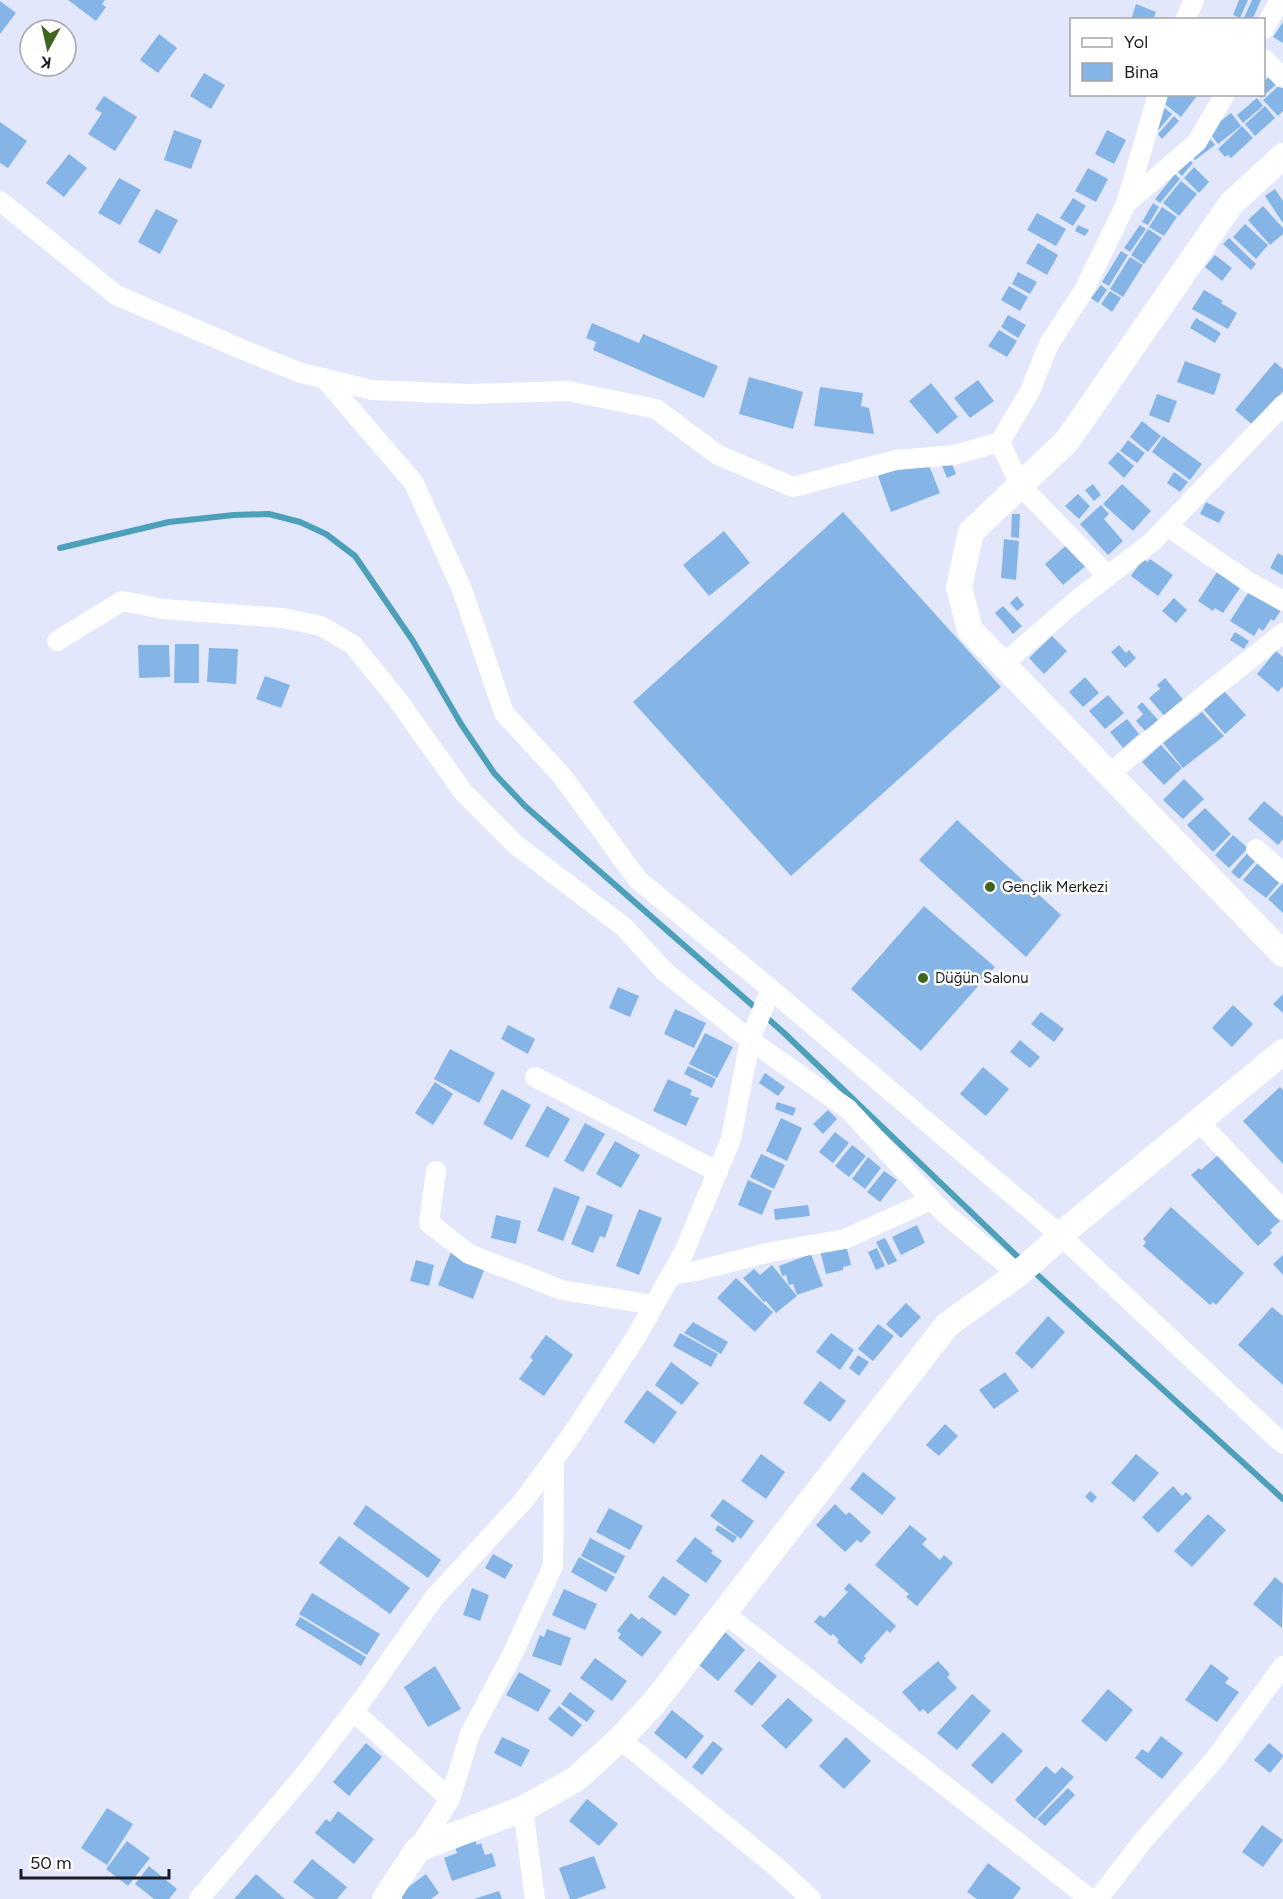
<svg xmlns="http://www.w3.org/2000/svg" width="1283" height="1899" viewBox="0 0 1283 1899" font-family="Figtree,sans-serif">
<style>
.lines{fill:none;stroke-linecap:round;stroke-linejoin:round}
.stream{stroke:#4da0b9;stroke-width:6}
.building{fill:#84b5e6}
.minor{stroke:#fff;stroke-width:20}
.tertiary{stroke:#fff;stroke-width:26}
.poi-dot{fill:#3f641d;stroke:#fff;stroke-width:2}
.labels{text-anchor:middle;stroke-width:5;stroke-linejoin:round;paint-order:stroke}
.poi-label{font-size:15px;fill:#1d1e25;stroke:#fff;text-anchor:start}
</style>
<rect width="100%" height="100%" fill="#e3e7fb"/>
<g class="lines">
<g class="stream">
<polyline points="60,548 169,522 234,515 269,514 300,522 326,534 355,556 413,641 461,724 494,773 525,806 783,1032 1022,1261"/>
<polyline points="1032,1270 1283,1499"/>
</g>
</g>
<g class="building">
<polygon points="68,0 105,0 102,4 106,7 96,21"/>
<polygon points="1239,0 1248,0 1240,18 1233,15"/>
<polygon points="1252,0 1261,0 1252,20 1243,20"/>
<polygon points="0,1 16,13 0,34"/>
<polygon points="1136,4 1156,12 1153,20 1131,20"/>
<polygon points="1283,22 1283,43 1273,37"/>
<polygon points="159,34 177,48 158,73 140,60"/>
<polygon points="204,73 225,85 211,109 190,96"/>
<polygon points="1273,73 1280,81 1261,98 1258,94 1264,94 1264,81"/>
<polygon points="1283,82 1283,111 1278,116 1263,100"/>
<polygon points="1167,94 1192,94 1196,97 1181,117 1161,101"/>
<polygon points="104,96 137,117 115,151 88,134 102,113 95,109"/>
<polygon points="1257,98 1263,106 1243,123 1237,115"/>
<polygon points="1162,106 1172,114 1156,133"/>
<polygon points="1265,106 1275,118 1255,136 1245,124"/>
<polygon points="1231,113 1241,126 1218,144 1208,131"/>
<polygon points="1174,116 1179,121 1162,139 1158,134"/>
<polygon points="0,122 27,141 8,168 0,163"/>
<polygon points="1242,126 1253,138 1231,158 1228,155 1225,157 1218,149"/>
<polygon points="174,130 202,140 191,169 164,160"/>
<polygon points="1107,130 1126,140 1114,164 1095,154"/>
<polygon points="1208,136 1215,145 1195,160 1188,151"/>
<polygon points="69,154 87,168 64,197 46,183"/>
<polygon points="1189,159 1193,163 1182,176 1177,171"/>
<polygon points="1194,167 1209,182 1199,193 1184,178"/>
<polygon points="1088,168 1108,179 1096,202 1075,191"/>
<polygon points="1175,174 1180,179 1160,203 1155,199"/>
<polygon points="119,178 141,190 120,225 98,213"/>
<polygon points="1181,181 1197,194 1179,216 1163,203"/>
<polygon points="1275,189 1283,201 1283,223 1265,196"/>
<polygon points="1073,198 1086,206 1073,226 1060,218"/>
<polygon points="1153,203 1159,207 1148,225 1142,222"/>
<polygon points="1263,206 1283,228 1283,234 1270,245 1248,220"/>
<polygon points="1162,207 1177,217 1164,236 1149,227"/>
<polygon points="156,209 178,220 160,254 138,242"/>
<polygon points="1037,213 1066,229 1056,246 1027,230"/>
<polygon points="1245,224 1268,245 1256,259 1233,237"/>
<polygon points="1078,225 1089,230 1085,236 1075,231"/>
<polygon points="1140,225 1146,229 1130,252 1124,248"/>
<polygon points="1148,229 1162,238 1144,264 1131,255"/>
<polygon points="1229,238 1256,264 1251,270 1223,244"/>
<polygon points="1038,243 1058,255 1047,275 1026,263"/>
<polygon points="1121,251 1128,255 1109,286 1102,282"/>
<polygon points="1215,255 1232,268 1222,281 1205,267"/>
<polygon points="1130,257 1143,265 1123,297 1110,289"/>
<polygon points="1018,272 1037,282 1030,294 1012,284"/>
<polygon points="1101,285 1107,290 1098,303 1091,298"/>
<polygon points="1009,286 1028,297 1020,311 1001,300"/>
<polygon points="1204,290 1223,301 1221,303 1237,313 1228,329 1192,309"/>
<polygon points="1110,291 1121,298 1112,312 1101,304"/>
<polygon points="1008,315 1026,325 1018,338 1001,327"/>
<polygon points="1196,318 1221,333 1215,343 1190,328"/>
<polygon points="592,323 639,343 643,334 718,366 704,398 593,350 596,342 586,338"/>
<polygon points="999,330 1017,341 1007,357 988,346"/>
<polygon points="1185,361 1221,374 1214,395 1177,382"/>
<polygon points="1275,362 1283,369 1283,391 1254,426 1235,410"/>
<polygon points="749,377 803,392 793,429 739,414"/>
<polygon points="978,380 994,401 970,418 954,398"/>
<polygon points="931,383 958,417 937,434 909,401"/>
<polygon points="820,387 863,393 861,406 869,408 874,434 814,426"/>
<polygon points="1157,394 1177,401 1169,423 1149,415"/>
<polygon points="1142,421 1161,436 1148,452 1130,437"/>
<polygon points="1163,436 1202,464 1190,480 1152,452"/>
<polygon points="1128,440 1145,453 1137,463 1120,451"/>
<polygon points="1118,452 1134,466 1124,478 1108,463"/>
<polygon points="926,458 940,493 891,512 878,476"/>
<polygon points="950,459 956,474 947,478 941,463"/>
<polygon points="1174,472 1188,482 1180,492 1167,483"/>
<polygon points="1093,484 1101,495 1094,501 1085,490"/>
<polygon points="1122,484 1151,511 1133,531 1103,504"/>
<polygon points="1078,494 1090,506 1079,519 1065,506"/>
<polygon points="1206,502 1225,512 1219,523 1200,514"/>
<polygon points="1101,505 1109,514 1104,519 1123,541 1108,555 1080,524"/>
<polygon points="843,512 1001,687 791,876 633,702"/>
<polygon points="1012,514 1020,514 1019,538 1011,537"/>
<polygon points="724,531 750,563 709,596 683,565"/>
<polygon points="1004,539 1019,541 1016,580 1001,578"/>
<polygon points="1069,543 1088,564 1063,585 1045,564"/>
<polygon points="1278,553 1283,556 1283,575 1270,568"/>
<polygon points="1143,559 1148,562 1150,559 1173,575 1158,596 1131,576"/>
<polygon points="1217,572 1240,588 1223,613 1215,608 1213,611 1198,601"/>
<polygon points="1250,590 1281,610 1274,621 1271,619 1263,631 1259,628 1254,636 1230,621"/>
<polygon points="1017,596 1024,605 1017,611 1010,603"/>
<polygon points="1174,598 1187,610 1176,623 1162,611"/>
<polygon points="1003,606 1022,626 1013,634 995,613"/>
<polygon points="1235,632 1249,641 1244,649 1230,640"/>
<polygon points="1052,636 1067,651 1044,674 1029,658"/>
<polygon points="175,644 199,644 199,683 174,683"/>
<polygon points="138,645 169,645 170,677 139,678"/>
<polygon points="1119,645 1126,653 1129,650 1136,658 1125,668 1111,652"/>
<polygon points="209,648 238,649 236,684 207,682"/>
<polygon points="1276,651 1283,657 1283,686 1278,692 1257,674"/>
<polygon points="265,676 290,685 281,708 256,699"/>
<polygon points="1085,677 1099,693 1083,707 1069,692"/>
<polygon points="1165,678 1185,702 1166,718 1149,698 1160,689 1157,685"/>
<polygon points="1224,691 1246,715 1225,734 1204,710"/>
<polygon points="1108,695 1124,713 1105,729 1089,711"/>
<polygon points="1142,702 1160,722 1147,733 1136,721 1143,714 1137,707"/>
<polygon points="1202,712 1224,736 1183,768 1163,743"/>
<polygon points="1127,719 1139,734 1123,748 1110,732"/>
<polygon points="1161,745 1182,768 1164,785 1142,762"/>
<polygon points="1184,779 1204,799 1183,819 1163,800"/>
<polygon points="1264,801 1283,817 1283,839 1278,845 1248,819"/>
<polygon points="1205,808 1231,834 1213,852 1187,825"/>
<polygon points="957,820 1061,915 1026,957 919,860"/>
<polygon points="1233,835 1248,848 1229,868 1215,855"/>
<polygon points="1251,849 1260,856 1239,879 1231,872"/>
<polygon points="1262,858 1283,878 1266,898 1243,880"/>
<polygon points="1283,883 1283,913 1268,899"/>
<polygon points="924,906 995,967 921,1051 851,989"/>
<polygon points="618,987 639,996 630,1017 609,1008"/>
<polygon points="1283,994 1283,1013 1273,1004"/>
<polygon points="1233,1005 1253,1024 1232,1047 1212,1028"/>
<polygon points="675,1009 706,1023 694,1048 664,1034"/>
<polygon points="1041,1012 1064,1029 1054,1042 1031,1024"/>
<polygon points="508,1025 535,1039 528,1054 501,1039"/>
<polygon points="705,1033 733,1047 717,1078 689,1064"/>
<polygon points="1020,1040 1040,1057 1030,1068 1010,1052"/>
<polygon points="450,1049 495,1073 479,1103 434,1079"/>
<polygon points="688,1066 716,1079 712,1088 684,1074"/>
<polygon points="983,1067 1009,1089 986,1116 960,1094"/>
<polygon points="765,1073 785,1087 778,1096 759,1083"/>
<polygon points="668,1079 692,1090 690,1095 699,1098 686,1126 653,1111"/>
<polygon points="435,1082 453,1094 433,1125 415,1113"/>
<polygon points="1280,1087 1283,1090 1283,1164 1243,1121"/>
<polygon points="502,1089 531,1105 512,1140 483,1124"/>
<polygon points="777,1102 796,1108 793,1116 775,1109"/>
<polygon points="547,1106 570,1119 548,1158 525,1146"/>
<polygon points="828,1110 837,1119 823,1134 813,1124"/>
<polygon points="781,1118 802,1128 787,1161 766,1151"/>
<polygon points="585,1123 605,1134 583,1172 564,1161"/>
<polygon points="835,1132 849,1143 833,1163 819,1152"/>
<polygon points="615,1141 640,1155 621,1188 596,1174"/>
<polygon points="852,1145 866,1156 849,1177 835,1166"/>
<polygon points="761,1154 785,1165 774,1189 750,1177"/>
<polygon points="1218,1155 1280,1221 1270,1230 1272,1233 1258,1246 1191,1175 1199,1168 1201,1170"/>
<polygon points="868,1157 881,1168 865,1189 852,1179"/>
<polygon points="884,1171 897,1180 880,1202 867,1192"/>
<polygon points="748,1180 772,1191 762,1215 738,1205"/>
<polygon points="554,1187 580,1197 563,1241 537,1231"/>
<polygon points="587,1205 613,1215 605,1238 600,1236 593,1253 571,1244"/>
<polygon points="808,1205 810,1216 775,1220 774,1209"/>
<polygon points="1171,1207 1244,1273 1216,1305 1213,1302 1210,1305 1143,1246 1146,1242 1143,1239"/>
<polygon points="639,1209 662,1218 639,1275 616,1266"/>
<polygon points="496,1215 521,1221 516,1244 491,1238"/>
<polygon points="917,1225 925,1243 901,1255 892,1237"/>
<polygon points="885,1238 897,1261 888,1265 876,1242"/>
<polygon points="846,1245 851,1265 843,1267 843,1270 826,1274 820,1251"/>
<polygon points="877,1248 885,1266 876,1270 868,1252"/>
<polygon points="451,1252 486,1265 473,1299 438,1285"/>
<polygon points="811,1254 823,1286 797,1295 793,1284 789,1285 786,1275 782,1276 779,1266"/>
<polygon points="1283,1255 1283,1275 1273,1264"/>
<polygon points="416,1260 434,1265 429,1286 410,1281"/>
<polygon points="772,1265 797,1296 776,1313 766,1301 764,1302 743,1278 754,1269 760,1275"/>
<polygon points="736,1278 773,1312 755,1332 717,1298"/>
<polygon points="906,1303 921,1317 901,1338 886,1324"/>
<polygon points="1272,1307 1283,1316 1283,1385 1238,1345"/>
<polygon points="1048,1316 1065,1332 1032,1369 1015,1353"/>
<polygon points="693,1322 728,1342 721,1354 684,1333"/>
<polygon points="878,1324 894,1336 873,1361 858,1349"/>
<polygon points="680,1333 718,1354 711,1367 673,1346"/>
<polygon points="831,1333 854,1350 840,1370 816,1352"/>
<polygon points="546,1335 573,1355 544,1396 519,1379 533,1360 530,1357"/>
<polygon points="858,1355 869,1362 859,1376 849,1368"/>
<polygon points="671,1362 699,1383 682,1405 655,1385"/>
<polygon points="1005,1372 1019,1391 994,1409 979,1390"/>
<polygon points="820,1381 846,1401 830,1422 803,1403"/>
<polygon points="647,1390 677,1412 654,1444 624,1422"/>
<polygon points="945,1424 958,1436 939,1456 926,1445"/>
<polygon points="761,1454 785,1472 766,1499 741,1481"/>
<polygon points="1136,1454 1159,1473 1134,1502 1111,1483"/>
<polygon points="863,1472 896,1498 882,1515 850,1489"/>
<polygon points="1173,1486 1182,1496 1186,1492 1192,1498 1158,1533 1142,1517"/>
<polygon points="1090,1491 1097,1497 1092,1503 1085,1497"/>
<polygon points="723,1499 754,1521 741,1539 710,1516"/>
<polygon points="835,1504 846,1515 849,1512 871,1532 861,1543 857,1540 845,1552 816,1525"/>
<polygon points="366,1505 441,1560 428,1578 353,1524"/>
<polygon points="609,1508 643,1526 630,1550 596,1532"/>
<polygon points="1208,1514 1226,1530 1192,1567 1174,1551"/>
<polygon points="718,1525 737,1537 733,1543 715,1530"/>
<polygon points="910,1525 927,1539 922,1544 940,1560 944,1555 953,1563 917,1606 906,1597 909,1594 875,1565"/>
<polygon points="339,1536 410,1588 390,1614 319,1563"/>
<polygon points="695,1537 713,1551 711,1553 722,1561 706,1583 676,1561"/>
<polygon points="590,1538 625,1556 616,1574 581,1556"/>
<polygon points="493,1554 513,1565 505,1579 485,1568"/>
<polygon points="579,1557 615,1577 606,1592 571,1572"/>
<polygon points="663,1576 690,1595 675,1616 648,1597"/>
<polygon points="1275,1577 1283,1584 1282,1628 1253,1604"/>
<polygon points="849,1583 896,1626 890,1633 887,1630 864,1656 866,1658 861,1664 837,1642 839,1640 833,1634 831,1636 814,1622 820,1615 824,1618 848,1592 844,1589"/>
<polygon points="472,1588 489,1595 480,1621 463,1615"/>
<polygon points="564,1589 597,1604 585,1630 552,1615"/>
<polygon points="312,1593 380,1634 367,1655 299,1614"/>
<polygon points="631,1613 639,1620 642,1617 662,1632 642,1657 618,1638 621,1634 617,1631"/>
<polygon points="300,1617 366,1657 361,1666 295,1625"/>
<polygon points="547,1629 571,1638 561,1666 532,1656 540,1635 544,1637"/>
<polygon points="725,1632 745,1650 718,1681 698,1664"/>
<polygon points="595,1658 627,1681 612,1701 580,1678"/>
<polygon points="759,1661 777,1676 752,1706 734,1691"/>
<polygon points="938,1661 950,1674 947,1677 957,1688 928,1714 923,1709 920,1712 902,1692"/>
<polygon points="1211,1664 1229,1678 1225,1683 1239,1692 1217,1722 1185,1700"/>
<polygon points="435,1666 461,1709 428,1727 404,1687"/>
<polygon points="519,1672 551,1690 538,1712 506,1695"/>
<polygon points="1108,1689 1133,1710 1106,1742 1081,1721"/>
<polygon points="570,1692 595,1711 587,1722 561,1704"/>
<polygon points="972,1694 991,1711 957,1750 937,1733"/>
<polygon points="788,1698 813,1720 786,1749 761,1726"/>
<polygon points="559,1706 582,1725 572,1737 548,1719"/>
<polygon points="672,1710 704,1736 686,1759 654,1733"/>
<polygon points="1003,1732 1023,1751 992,1784 971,1765"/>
<polygon points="1161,1736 1183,1753 1162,1779 1135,1758 1142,1749 1148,1753"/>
<polygon points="502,1737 530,1750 521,1767 494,1753"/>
<polygon points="846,1737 871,1761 844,1789 819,1766"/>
<polygon points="713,1741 723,1749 702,1775 692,1767"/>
<polygon points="366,1743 382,1757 349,1796 333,1782"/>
<polygon points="1269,1743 1283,1755 1283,1757 1270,1773 1254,1760"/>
<polygon points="1046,1766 1055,1774 1062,1767 1074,1777 1035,1819 1015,1800"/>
<polygon points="1068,1788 1075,1795 1045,1826 1037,1819"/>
<polygon points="587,1799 618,1824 599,1846 569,1821"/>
<polygon points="107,1808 133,1824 107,1865 81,1848"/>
<polygon points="338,1811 374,1839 354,1864 315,1833 326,1819 330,1822"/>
<polygon points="1262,1825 1283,1840 1263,1867 1242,1852"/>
<polygon points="475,1840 477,1845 481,1843 485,1855 492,1853 496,1866 452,1881 444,1858 457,1853 455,1847"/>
<polygon points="127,1841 150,1858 128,1886 106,1869"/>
<polygon points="594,1856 606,1888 576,1899 570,1899 559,1868"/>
<polygon points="312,1859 347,1887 337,1899 315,1899 293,1882"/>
<polygon points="988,1863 1021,1888 1013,1899 977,1899 967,1892"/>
<polygon points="149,1866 177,1889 169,1899 154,1899 135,1884"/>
<polygon points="256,1874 285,1899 234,1899"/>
<polygon points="426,1874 439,1893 431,1899 403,1899 399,1894"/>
<polygon points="499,1891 502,1899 474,1899"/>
</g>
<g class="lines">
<g class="minor">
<polyline points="1185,20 1194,0"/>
<polyline points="1264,29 1280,0"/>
<polyline points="1264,59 1283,78"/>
<polyline points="0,201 116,295 241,349 301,373 372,390 468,394 568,391 656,409 718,455 793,487 896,460 954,455 1000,442"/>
<polyline points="1126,204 1197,142 1225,94"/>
<polyline points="324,378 414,483 463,592 504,713 562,776 638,880 754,975 1060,1235 1283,1444"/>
<polyline points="1167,526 1247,581 1283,601"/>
<polyline points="1108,576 1020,485 1000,442 1030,391 1049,344 1084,290 1126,204 1158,94"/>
<polyline points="57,641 122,601 163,609 283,618 321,626 353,645 397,699 464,793 516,845 624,927 664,971 750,1040 848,1109 944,1213 1018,1274"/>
<polyline points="1003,664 1077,600 1152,542 1283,405"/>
<polyline points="1109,774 1187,709 1283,633"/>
<polyline points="1256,849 1283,873"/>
<polyline points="535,1077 718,1172"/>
<polyline points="1198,1121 1283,1210"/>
<polyline points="436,1171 429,1223 469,1254 562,1290 654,1305"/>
<polyline points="671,1275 696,1271 771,1252 845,1239 931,1200"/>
<polyline points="724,1613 1090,1899"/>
<polyline points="353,1711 450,1799"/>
<polyline points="620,1739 780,1870 811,1899"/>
<polyline points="523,1809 535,1899"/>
<polyline points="418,1849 450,1799 470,1734 513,1653 553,1566 554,1460"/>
<polyline points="199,1899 305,1774 365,1696 434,1598 524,1500 573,1433 636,1337 684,1252 731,1139 750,1040 771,989"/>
<polyline points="1098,1899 1142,1842 1215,1759 1283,1666"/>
</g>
<g class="tertiary">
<polyline points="1283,156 1231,204 1067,441 971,532 959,587 970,630 1283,954"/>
<polyline points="385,1899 418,1849 523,1809 576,1779 620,1739 654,1703 947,1325 1018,1274 1052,1244 1060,1235 1283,1052"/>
</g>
</g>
<g class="poi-dot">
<circle cx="990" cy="887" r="6"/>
<circle cx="923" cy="978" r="6"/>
</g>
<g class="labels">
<g class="poi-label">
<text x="1002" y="892">Gençlik Merkezi</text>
<text x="935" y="983">Düğün Salonu</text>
</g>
</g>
<rect x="1070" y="18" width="195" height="78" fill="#ffffff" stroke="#a5a5a8" stroke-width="1.5"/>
<rect x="1082" y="38" width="30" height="9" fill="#ffffff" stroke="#a5a5a8" stroke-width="1.5"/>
<text x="1124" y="48" font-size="18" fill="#1d1e25">Yol</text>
<rect x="1082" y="63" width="30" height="18" fill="#84b5e6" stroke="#a5a5a8" stroke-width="1.5"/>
<text x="1124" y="78" font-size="18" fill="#1d1e25">Bina</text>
<g transform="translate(48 48) rotate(188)"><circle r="28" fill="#ffffff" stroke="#a5a5a8" stroke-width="1.5"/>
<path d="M0-4.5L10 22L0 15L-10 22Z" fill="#3f641d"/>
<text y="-9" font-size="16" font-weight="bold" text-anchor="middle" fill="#1d1e25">K</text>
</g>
<path d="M21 1869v9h148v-9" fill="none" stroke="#1d1e25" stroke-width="3"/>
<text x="30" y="1869" font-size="18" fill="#1d1e25" stroke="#ffffff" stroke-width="4.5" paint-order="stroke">50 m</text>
</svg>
